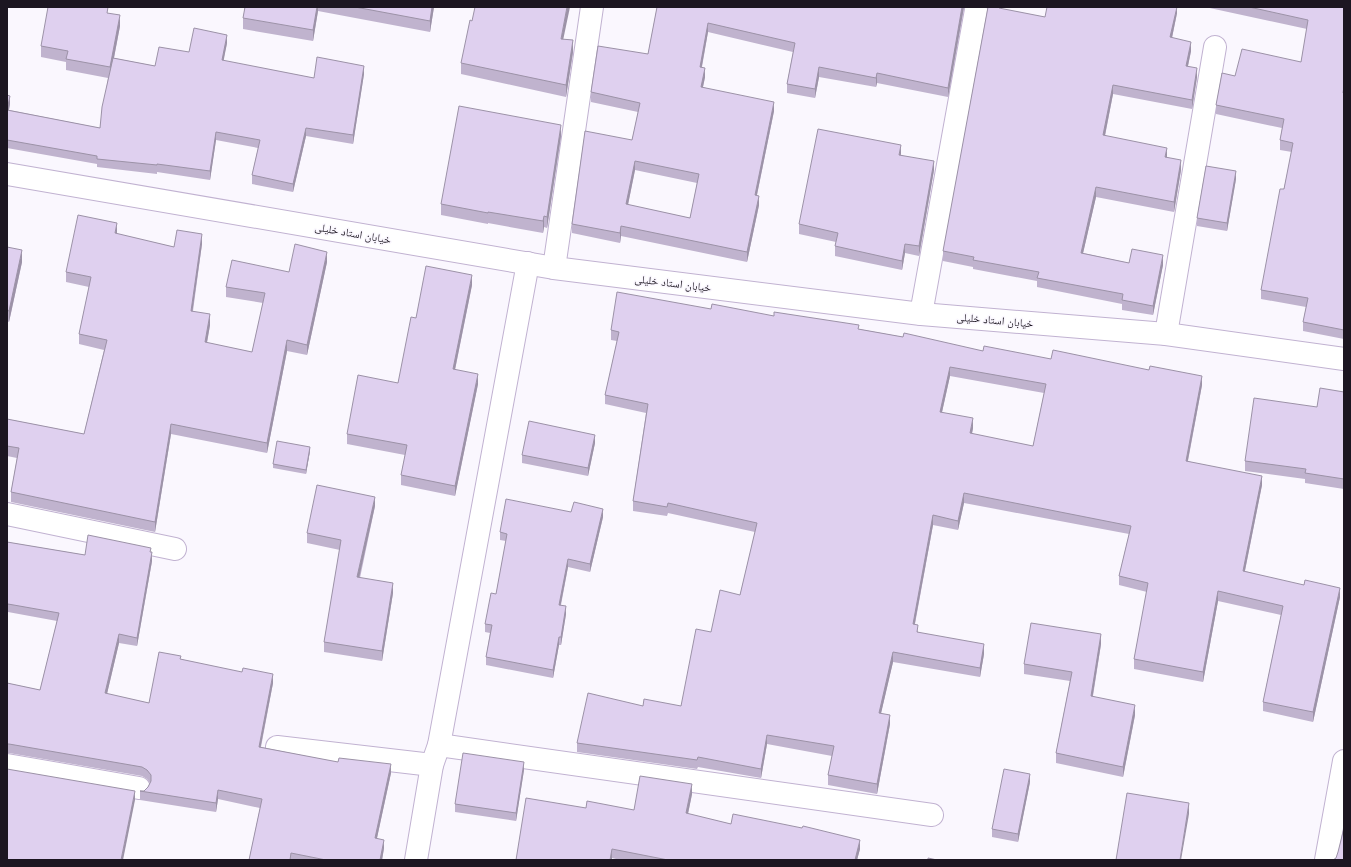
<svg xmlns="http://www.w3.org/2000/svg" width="1351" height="867" viewBox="0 0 1351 867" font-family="Helvetica,'Noto Naskh Arabic',sans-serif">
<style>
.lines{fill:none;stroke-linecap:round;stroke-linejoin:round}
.street-casing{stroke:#c1b2d1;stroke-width:24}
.street{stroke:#fff;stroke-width:22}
.wall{fill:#c0b3ce;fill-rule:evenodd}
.shaded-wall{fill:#9c92a7}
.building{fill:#dfd0ef;stroke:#9c92a7;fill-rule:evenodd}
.labels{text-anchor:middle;stroke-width:3;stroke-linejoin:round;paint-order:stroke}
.street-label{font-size:11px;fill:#1c1621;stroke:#faf7fe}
</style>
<rect width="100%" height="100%" fill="#faf7fe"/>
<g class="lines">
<defs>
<g id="street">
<polyline points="7,174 554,268 921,314 1166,334 1344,359"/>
<polyline points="554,268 592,7"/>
<polyline points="921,314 976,10"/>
<polyline points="1166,334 1215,47"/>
<polyline points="7,514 175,549"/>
<polyline points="439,745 932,815"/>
<polyline points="277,747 432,765"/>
<polyline points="7,765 139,788"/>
<polyline points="416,860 432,765 439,745 528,263"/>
<polyline points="1326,860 1344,761"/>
</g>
</defs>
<use href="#street" class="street-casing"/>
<use href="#street" class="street"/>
</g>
<g class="wall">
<polygon points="245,7 434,7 430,32 318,11 313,41 243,29 243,18"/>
<path d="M 657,7 L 964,8 L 948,97 L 877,83 L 876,87 L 819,77 L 815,98 L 787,93 L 787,84 L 793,52 L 708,32 L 702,67 L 705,77 L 703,87 L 774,111 L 757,195 L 759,205 L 747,262 L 621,236 L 620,243 L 572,233 L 572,224 L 632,140 L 638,112 L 591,102 L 591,92 L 648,54 ZM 635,170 L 697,183 L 690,218 L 628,205 Z"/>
<polygon points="1001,7 1001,9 1045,17 1177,7 1177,13 1172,38 1191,51 1188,66 1197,77 1192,109 1113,94 1105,136 1167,158 1181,170 1174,212 1096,197 1083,253 1129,263 1163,265 1153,315 1122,310 1122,304 1037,287 1037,281 973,269 973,267 943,261 943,251"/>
<polygon points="1205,7 1344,7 1344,339 1303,331 1303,322 1306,307 1261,299 1261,290 1292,152 1280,150 1280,140 1282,128 1216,114 1216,105 1235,76 1301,62 1307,29"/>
<polygon points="108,13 120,26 114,58 155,66 189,52 227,43 223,61 314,78 364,74 353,144 306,136 293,192 252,184 252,175 258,148 216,140 210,180 157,172 157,174 97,167 97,164 7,148 7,95 10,104 9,110 100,128 108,78 66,70 66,62 41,57 41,46"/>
<polygon points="563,39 573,52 566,97 461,74 461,63"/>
<polygon points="561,136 547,228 544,227 543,233 488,223 488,224 441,215 441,204"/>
<polygon points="901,155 934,170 919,256 905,253 902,270 835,256 835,246 836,242 799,234 799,224"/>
<polygon points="1236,179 1227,231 1197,226 1197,218"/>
<polygon points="117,234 174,247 202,244 193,311 210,325 207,343 252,352 263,303 226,297 226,287 289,272 327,262 307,355 287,351 267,453 171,434 155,532 11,502 11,492 17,458 7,456 7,419 84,434 104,350 79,344 79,334 89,287 66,282 66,272"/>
<polygon points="7,247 22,262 9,322 7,321"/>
<polygon points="472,285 455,370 478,384 455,496 401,485 401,475 405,455 347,444 347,434 398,383 416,318"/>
<path d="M 711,309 L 774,316 L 859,329 L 903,337 L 983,351 L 1051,359 L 1202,385 L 1188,461 L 1262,485 L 1245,571 L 1340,597 L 1313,722 L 1263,711 L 1263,702 L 1281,615 L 1218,601 L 1203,682 L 1134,669 L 1134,659 L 1147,592 L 1119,585 L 1119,576 L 1129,534 L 964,503 L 958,530 L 933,525 L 915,624 L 918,632 L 984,654 L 980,677 L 893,662 L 881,713 L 890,724 L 877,794 L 828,785 L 828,775 L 832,756 L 767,744 L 761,778 L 698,767 L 697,769 L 577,752 L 577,743 L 643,706 L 681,706 L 711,632 L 740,595 L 755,532 L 668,513 L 667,516 L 633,511 L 633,501 L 646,413 L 605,404 L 605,395 L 617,341 L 611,340 L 611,330 ZM 950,376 L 1044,393 L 1033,446 L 972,434 L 973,428 L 942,412 Z"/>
<polygon points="1344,392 1344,489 1305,483 1305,479 1245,471 1245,461 1317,407"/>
<polygon points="595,443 588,476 522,463 522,455"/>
<polygon points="310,451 306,474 273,468 273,464"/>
<polygon points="375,506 360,578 393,593 382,661 324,652 324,642 340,550 307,543 307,533"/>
<polygon points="571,512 603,517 590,572 568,567 561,605 566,614 561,645 559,645 553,678 486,665 486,657 490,633 485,632 485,624 496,594 506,541 500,540 500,532"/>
<polygon points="7,542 85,555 151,552 152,561 137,646 119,643 107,694 149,703 181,659 273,683 261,747 391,773 377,838 384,848 382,860 249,860 260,808 218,799 216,812 140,800 140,791 144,791 148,787 150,783 147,779 142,776 9,753 7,753 7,683 40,690 57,621 8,612"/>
<polygon points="1101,644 1093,696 1135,715 1123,777 1056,763 1056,753 1070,681 1024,674 1024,664"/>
<polygon points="524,770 516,821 455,812 455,804"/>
<polygon points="1030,782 1018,842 992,837 992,829"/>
<polygon points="692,794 688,814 731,824 860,849 857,860 620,860 612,858 586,808 634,810"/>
</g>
<g class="shaded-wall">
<polygon points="317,7 318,7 318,11 313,41 313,30"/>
<polygon points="432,7 434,7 430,32 430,21"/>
<polygon points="567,7 570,7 561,50 561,39"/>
<polygon points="962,7 964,7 948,97 948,88"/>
<polygon points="1177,7 1177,13 1170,47 1170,37"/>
<polygon points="120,15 120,26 110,78 110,67"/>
<polygon points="708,23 708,32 700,76 700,67"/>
<polygon points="227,35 227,43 222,69 222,60"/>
<polygon points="573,40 573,52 566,97 566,85"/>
<polygon points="1191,42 1191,51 1186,75 1186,66"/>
<polygon points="364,66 364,74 353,144 353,135"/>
<polygon points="819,67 819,77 815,98 815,89"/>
<polygon points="705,68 705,77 701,96 701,87"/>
<polygon points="1197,68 1197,77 1192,109 1192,100"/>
<polygon points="877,73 877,83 876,87 876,78"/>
<polygon points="1113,85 1113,94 1103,145 1103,135"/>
<polygon points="10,96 10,104 7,119 7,110"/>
<polygon points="774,102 774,111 755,204 755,195"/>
<polygon points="561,125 561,136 547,228 547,217"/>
<polygon points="306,128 306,136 293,192 293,184"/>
<polygon points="216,132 216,140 210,180 210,171"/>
<polygon points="901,145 901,154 899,165 899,155"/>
<polygon points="1167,148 1167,157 1165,167 1165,157"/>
<polygon points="1181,160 1181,170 1174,212 1174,202"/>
<polygon points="635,161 635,170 626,214 626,204"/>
<polygon points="934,161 934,170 919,256 919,246"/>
<polygon points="1236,171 1236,179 1227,231 1227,223"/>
<polygon points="1096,187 1096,197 1081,262 1081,253"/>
<polygon points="759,196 759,205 747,262 747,252"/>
<polygon points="544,216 544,227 543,233 543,221"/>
<polygon points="117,223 117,234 115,233"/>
<polygon points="621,226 621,236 620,243 620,233"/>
<polygon points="202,234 202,244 191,321 191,311"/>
<polygon points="905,244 905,253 902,270 902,261"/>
<polygon points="22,250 22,262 9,322 9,311"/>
<polygon points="327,252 327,262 307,355 307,345"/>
<polygon points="1163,255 1163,265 1153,315 1153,306"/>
<polygon points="472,275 472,285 453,379 453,369"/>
<polygon points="210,314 210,325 205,353 205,342"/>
<polygon points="287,340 287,351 267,453 267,443"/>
<polygon points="950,367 950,376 940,421 940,412"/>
<polygon points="478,374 478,384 455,496 455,486"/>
<polygon points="1202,376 1202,385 1186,470 1186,461"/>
<polygon points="973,418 973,428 970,443 970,433"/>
<polygon points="171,424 171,434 155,532 155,522"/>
<polygon points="595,435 595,443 588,476 588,468"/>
<polygon points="310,447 310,451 306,474 306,470"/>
<polygon points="1262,476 1262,485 1243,580 1243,571"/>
<polygon points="964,493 964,503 958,530 958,521"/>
<polygon points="375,497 375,506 357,587 357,577"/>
<polygon points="603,509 603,517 590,572 590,564"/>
<polygon points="933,515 933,525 913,633 913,624"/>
<polygon points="152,552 152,561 137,646 137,638"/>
<polygon points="568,559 568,567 559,613 559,605"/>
<polygon points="393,583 393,593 382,661 382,651"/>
<polygon points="1340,588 1340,597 1313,722 1313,712"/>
<polygon points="1218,591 1218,601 1203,682 1203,672"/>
<polygon points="8,604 8,612 7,615 7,606"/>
<polygon points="566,606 566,614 561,645 561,637"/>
<polygon points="119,634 119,643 105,702 105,693"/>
<polygon points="1101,634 1101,644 1091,706 1091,696"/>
<polygon points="559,637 559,645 553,678 553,670"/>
<polygon points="984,644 984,654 980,677 980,668"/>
<polygon points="893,652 893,662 879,722 879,713"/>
<polygon points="273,674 273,683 259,755 259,747"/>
<polygon points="1135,705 1135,715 1123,777 1123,767"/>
<polygon points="890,715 890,724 877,794 877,784"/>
<polygon points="767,735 767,744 761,778 761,769"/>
<polygon points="524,762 524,770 516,821 516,813"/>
<polygon points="391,764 391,773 375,847 375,838"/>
<polygon points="1030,774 1030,782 1018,842 1018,834"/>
<polygon points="692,784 692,794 686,823 686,813"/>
<polygon points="218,790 218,799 216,812 216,803"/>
<polygon points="135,791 135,800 123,860 121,860"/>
<polygon points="1189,803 1189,814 1181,860 1180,860"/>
<polygon points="384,840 384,848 382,860 380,860"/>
<polygon points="860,840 860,849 857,860 855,860"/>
<polygon points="612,849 612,860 610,860"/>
</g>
<g class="building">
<polygon points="48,7 108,7 107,13 120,15 110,67 66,59 68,51 41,46"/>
<polygon points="245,7 317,7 313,30 243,18"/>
<polygon points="355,7 432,7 430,21"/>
<polygon points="475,7 567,7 561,39 573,40 566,85 461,63 470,20 472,21"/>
<path d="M 657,7 L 962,7 L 948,88 L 877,73 L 876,78 L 819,67 L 815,89 L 787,84 L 795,43 L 708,23 L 700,67 L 705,68 L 701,87 L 774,102 L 755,195 L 759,196 L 747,252 L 621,226 L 620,233 L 572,224 L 585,131 L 632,140 L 640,103 L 591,92 L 598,46 L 648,54 ZM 635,161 L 699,174 L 690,218 L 626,204 Z"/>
<polygon points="988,7 1000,7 999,8 1045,17 1047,7 1177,7 1170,37 1191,42 1186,66 1197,68 1192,100 1113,85 1103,135 1167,148 1165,157 1181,160 1174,202 1096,187 1081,253 1129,263 1132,249 1163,255 1153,306 1122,300 1123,294 1037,278 1039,272 973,260 974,257 943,251"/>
<polygon points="1249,7 1344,7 1344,86 1343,93 1344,93 1344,330 1303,322 1308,298 1261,290 1280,189 1284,189 1293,143 1280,140 1284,119 1216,105 1222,73 1235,76 1242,49 1301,62 1308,20"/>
<polygon points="194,28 227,35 222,60 314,78 317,57 364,66 353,135 306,128 293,184 252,175 260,140 216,132 210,171 157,164 157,165 97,159 97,156 7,140 7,95 10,96 7,110 100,128 102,107 113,58 155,66 159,47 189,52"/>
<polygon points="459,106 561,125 547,217 544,216 543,221 488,212 488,213 441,204"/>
<polygon points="818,129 901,145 899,155 934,161 919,246 905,244 902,261 835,246 838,233 799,224"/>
<polygon points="1206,166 1236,171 1227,223 1197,218"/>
<polygon points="78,215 117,223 115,233 174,247 177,230 202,234 191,311 210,314 205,342 252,352 265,293 226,287 232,260 289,272 295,244 327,252 307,345 287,340 267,443 171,424 155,522 11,492 19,448 7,446 7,419 84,434 107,340 79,334 91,277 66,272"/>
<polygon points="7,247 22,250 9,311 7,310"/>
<polygon points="426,266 472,275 453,369 478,374 455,486 401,475 407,445 347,434 358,375 398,383 411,317 416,318"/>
<path d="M 617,292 L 711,309 L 712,304 L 774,316 L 774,312 L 859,325 L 858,329 L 903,337 L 904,333 L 983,351 L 984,346 L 1051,359 L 1053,350 L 1149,370 L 1150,366 L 1202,376 L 1186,461 L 1262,476 L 1243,571 L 1304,585 L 1305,580 L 1340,588 L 1313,712 L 1263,702 L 1283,606 L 1218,591 L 1203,672 L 1134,659 L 1148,583 L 1119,576 L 1131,526 L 964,493 L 958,521 L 933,515 L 913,624 L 918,625 L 917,632 L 984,644 L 980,668 L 893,652 L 879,713 L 890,715 L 877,784 L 828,775 L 834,746 L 767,735 L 761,769 L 698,757 L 697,760 L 577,743 L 588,693 L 643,706 L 644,699 L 681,706 L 696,629 L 711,632 L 720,590 L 740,595 L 757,523 L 668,503 L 667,507 L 633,501 L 648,404 L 605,395 L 619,332 L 611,330 ZM 950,367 L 1046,384 L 1033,446 L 970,433 L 973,418 L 940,412 Z"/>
<polygon points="1320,388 1344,392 1344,479 1305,473 1306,469 1245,461 1254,398 1317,407"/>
<polygon points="529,421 595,435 588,468 522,455"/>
<polygon points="277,441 310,447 306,470 273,464"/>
<polygon points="317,485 375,497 357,577 393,583 382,651 324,642 341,540 307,533"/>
<polygon points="506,499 571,512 574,502 603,509 590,564 568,559 559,605 566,606 561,637 559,637 553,670 486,657 492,625 485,624 491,593 496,594 507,534 500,532"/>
<polygon points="88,535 151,548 150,552 152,552 137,638 119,634 105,693 149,703 159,652 181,656 180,659 242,672 243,668 273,674 259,747 338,762 339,758 391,764 375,838 384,840 380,860 326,860 291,853 290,860 249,860 262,799 218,790 216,803 140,791 144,791 148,787 151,781 151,775 147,770 142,767 9,744 7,744 7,683 40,690 59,613 8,604 7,606 7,542 85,555"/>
<polygon points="1031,623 1101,634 1091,696 1135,705 1123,767 1056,753 1072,672 1024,664"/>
<polygon points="463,753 524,762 516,813 455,804"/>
<polygon points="7,769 135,791 121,860 7,860"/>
<polygon points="1004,769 1030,774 1018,834 992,829"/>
<polygon points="640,776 692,784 686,813 731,824 733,814 802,828 803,826 860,840 855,860 668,860 612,849 610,860 516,860 526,798 586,808 587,801 634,810"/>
<polygon points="1127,793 1189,803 1180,860 1116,860"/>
<polygon points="1344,828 1344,860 1333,860 1336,858 1338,852"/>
<polygon points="928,858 937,860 928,860"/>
</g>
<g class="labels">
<g class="street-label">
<text transform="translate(353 233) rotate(10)" y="4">خیابان استاد خلیلی</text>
<text transform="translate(673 283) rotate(7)" y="4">خیابان استاد خلیلی</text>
<text transform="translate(995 320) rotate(5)" y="4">خیابان استاد خلیلی</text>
</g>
</g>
<rect width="1351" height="867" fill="none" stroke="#1c1621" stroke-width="16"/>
</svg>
